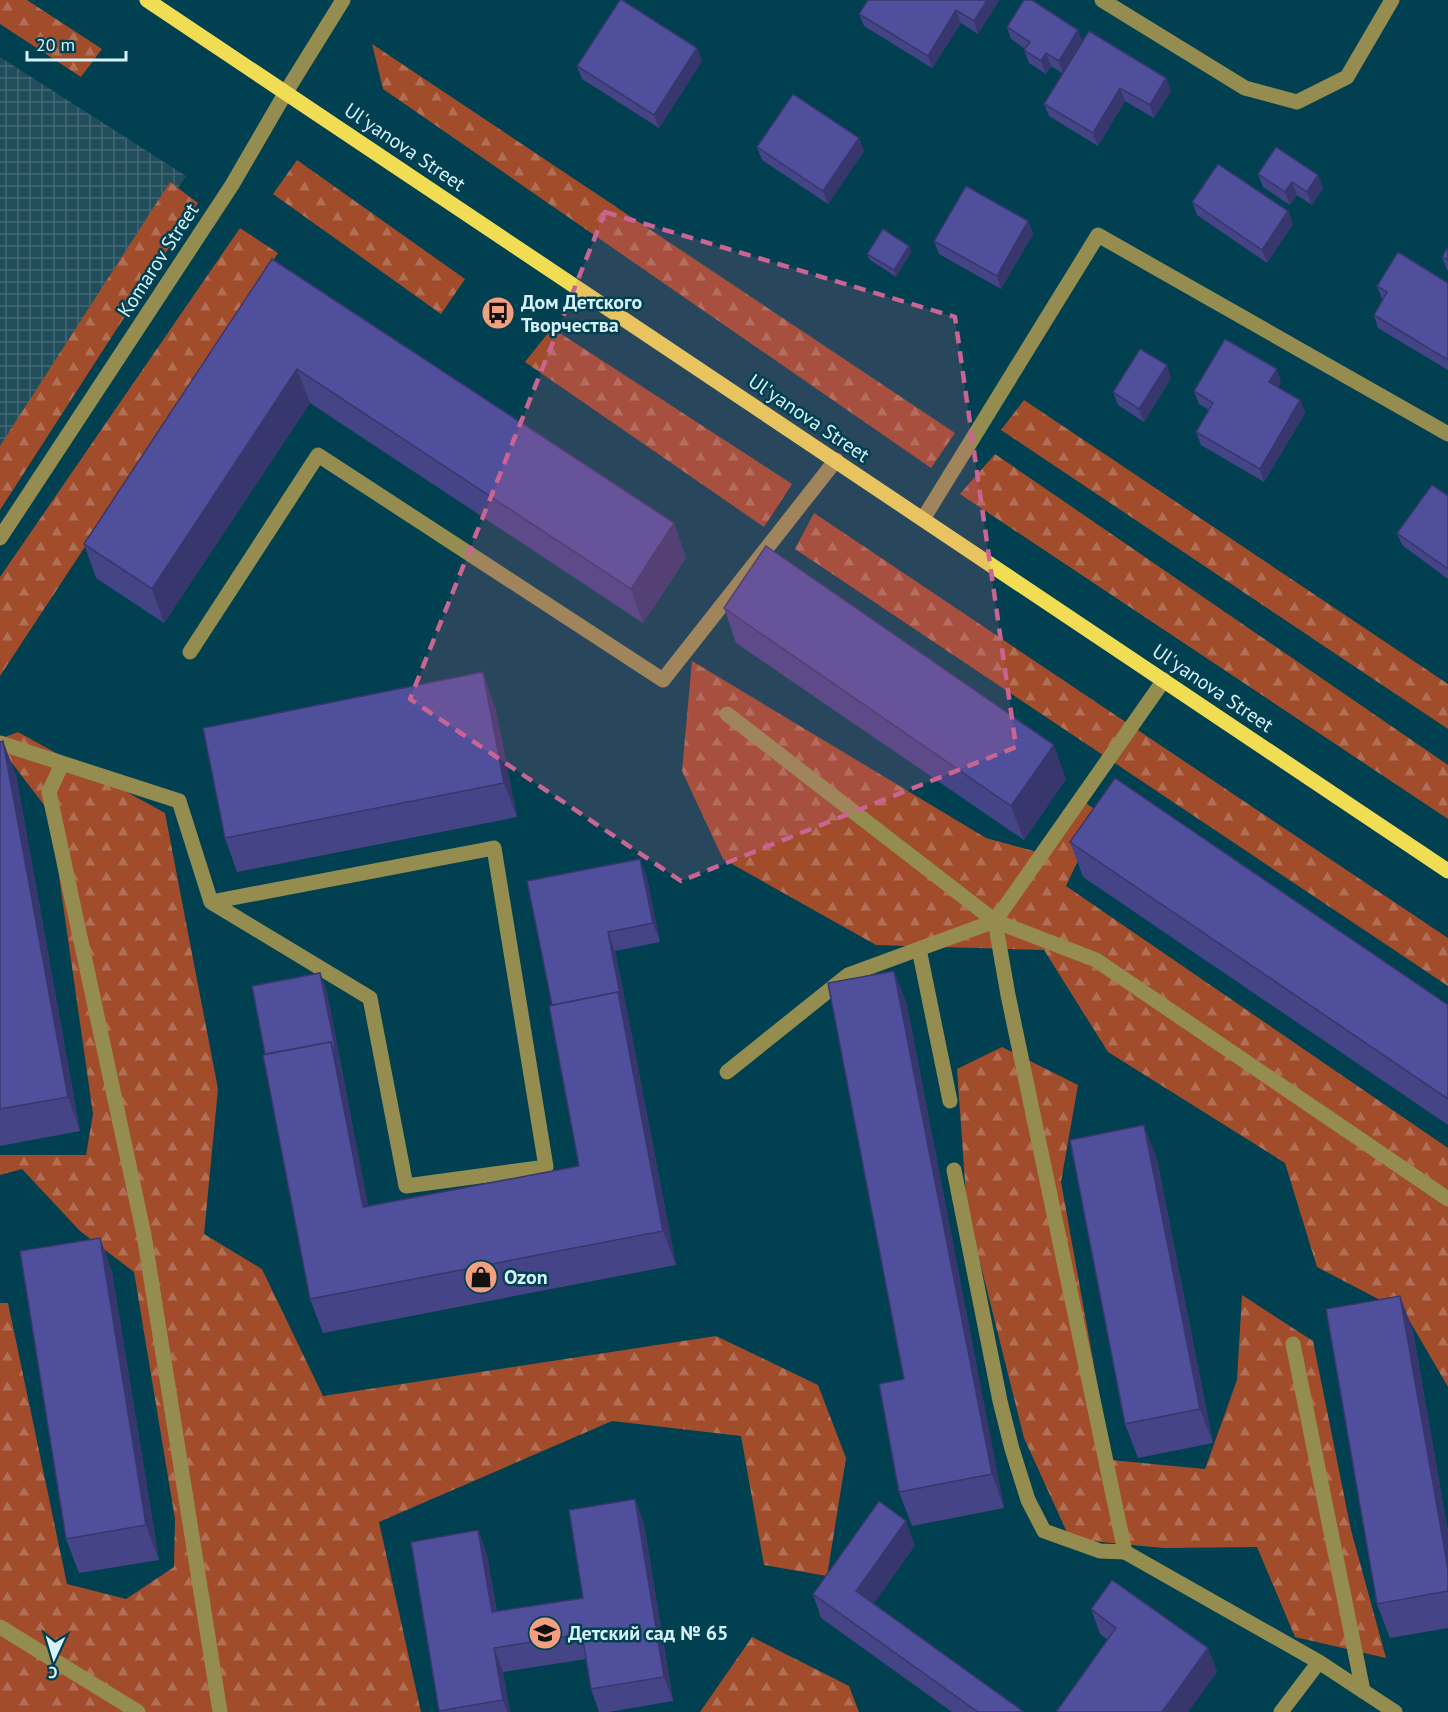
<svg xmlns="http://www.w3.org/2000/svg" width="1448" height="1712" viewBox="0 0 1448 1712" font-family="'PT Sans',sans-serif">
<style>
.industrial{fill:url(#industrial-grid)}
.forest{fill:url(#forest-firs)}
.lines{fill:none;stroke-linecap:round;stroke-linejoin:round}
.minor{stroke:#958c4f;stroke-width:15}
.major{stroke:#f1dd54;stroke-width:15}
.wall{fill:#444486}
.shaded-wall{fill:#37376d}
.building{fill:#4f4f9c;stroke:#37376d;stroke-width:1.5}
.marked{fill:#c96493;fill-opacity:0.2;stroke:#c96493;stroke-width:4.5;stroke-dasharray:12 8;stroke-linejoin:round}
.labels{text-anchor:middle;stroke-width:5;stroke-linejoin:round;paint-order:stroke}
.street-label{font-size:20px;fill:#d6f2fb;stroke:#014050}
.poi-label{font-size:20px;font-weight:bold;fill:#d6f2fb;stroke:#014050;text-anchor:start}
</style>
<defs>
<pattern id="industrial-grid" width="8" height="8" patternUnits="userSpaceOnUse" patternTransform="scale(1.5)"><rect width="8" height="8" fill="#224d5b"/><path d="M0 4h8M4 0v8" fill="none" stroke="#416773"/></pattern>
<pattern id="forest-firs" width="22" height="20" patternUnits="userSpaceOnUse" patternTransform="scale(1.5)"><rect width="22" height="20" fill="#a14c2b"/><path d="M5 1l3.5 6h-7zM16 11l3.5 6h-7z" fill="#b16f55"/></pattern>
</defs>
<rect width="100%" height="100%" fill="#014050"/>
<polygon class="industrial" points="0,57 186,176 0,460"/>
<g class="forest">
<polygon points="0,0 27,0 102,49 81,77 0,24"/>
<polygon points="372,44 955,433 931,468 383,89"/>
<polygon points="297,160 465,279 441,314 273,194"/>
<polygon points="170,182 198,203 0,510 0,446"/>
<polygon points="240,228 278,253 0,676 0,577"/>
<polygon points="552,328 792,484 764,527 525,362"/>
<polygon points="1024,400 1448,684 1448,729 1001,430"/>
<polygon points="995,454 1448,765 1448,819 960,494"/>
<polygon points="814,513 1448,938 1448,986 795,549"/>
<polygon points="692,661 986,838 1045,854 1080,799 1100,813 1066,886 1448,1148 1448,1387 1405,1313 1317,1267 1285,1163 1108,1052 1044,950 876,945 723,859 682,771"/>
<polygon points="18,732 165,813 218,1089 204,1234 262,1269 323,1396 716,1336 818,1385 846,1458 827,1576 764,1565 741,1436 612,1421 379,1522 421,1712 0,1712 0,1303 8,1303 67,1584 126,1599 174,1567 175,1519 134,1272 80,1231 22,1169 0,1175 0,1155 86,1155 93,1114 50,813 12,763 0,765 0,739"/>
<polygon points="1002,1047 1078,1085 1061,1182 1111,1460 1205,1469 1237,1380 1242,1295 1313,1341 1351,1530 1386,1658 1295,1637 1257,1547 1164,1548 1070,1539 1024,1438 967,1210 957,1069"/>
<polygon points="752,1637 849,1686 859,1712 700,1712"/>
</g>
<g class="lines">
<g class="minor">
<polyline points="1102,0 1245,88 1297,102 1347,77 1392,0"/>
<polyline points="923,519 1098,235 1448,434"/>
<polyline points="0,538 232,185 286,92 343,0"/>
<polyline points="190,652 318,455 663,680 836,460"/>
<polyline points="727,714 995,921 1164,680"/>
<polyline points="0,743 179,801 211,902 370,998 406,1186 546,1167 494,848 211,902"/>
<polyline points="62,764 49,792 144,1235 220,1712"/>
<polyline points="995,921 1008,995 1125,1552 1319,1662 1395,1712"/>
<polyline points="919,949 950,1101"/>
<polyline points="727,1072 848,975 995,921 1096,960 1448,1199"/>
<polyline points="954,1170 1000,1401 1012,1449 1028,1500 1044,1531 1100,1551 1125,1552"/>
<polyline points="1293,1344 1363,1691"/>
<polyline points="0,1627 138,1712"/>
<polyline points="1281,1712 1319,1662"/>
</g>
<polyline class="major" points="147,0 1448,871"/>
</g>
<g class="wall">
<polygon points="999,0 978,34 961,23 932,68 864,26 859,14"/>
<polygon points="1007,27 1078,30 1082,41 1166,78 1171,91 1154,118 1125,101 1098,146 1049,116 1044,104 1063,74 1051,66 1046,74 1029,63 1024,50 1025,49 1011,39"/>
<polygon points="697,48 702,61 659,128 582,79 577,66"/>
<polygon points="859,138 864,151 828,204 762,160 757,147"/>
<polygon points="1258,174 1318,175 1323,188 1312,205 1297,195 1290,205 1263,187"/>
<polygon points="1192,202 1288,211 1293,224 1267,263 1197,215"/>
<polygon points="1028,221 1033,234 1001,289 939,254 934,241"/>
<polygon points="909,246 911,252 896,277 870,260 867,254"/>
<polygon points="1448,247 1448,270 1447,270 1442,257"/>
<polygon points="272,259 674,523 686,558 643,623 310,403 164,623 96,578 84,544"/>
<polygon points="1448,283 1448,370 1378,328 1374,315 1383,300 1382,299 1377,286"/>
<polygon points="1171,378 1144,422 1118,405 1113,392"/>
<polygon points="1281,382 1278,387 1300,400 1305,413 1264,482 1201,445 1196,432 1209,410 1199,404 1194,391"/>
<polygon points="1448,496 1448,579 1402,545 1397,533"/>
<polygon points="724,608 1066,779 1024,840 736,643"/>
<polygon points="495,707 517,817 237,872 225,838"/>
<polygon points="0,742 16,775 80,1131 0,1146"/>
<polygon points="1070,842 1448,1005 1448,1125 1083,877"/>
<polygon points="647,878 660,942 615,951 630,1026 676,1265 323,1333 310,1299 265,1054 320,973 327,992 368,1206 579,1166 552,1005"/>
<polygon points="894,971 907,1005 1004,1508 912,1526 899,1492 904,1379"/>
<polygon points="1157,1159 1213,1443 1138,1458 1125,1424"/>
<polygon points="100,1238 112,1272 159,1560 79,1573 66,1539"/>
<polygon points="1400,1296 1413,1331 1448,1532 1448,1628 1390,1638 1377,1604"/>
<polygon points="635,1499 644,1524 673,1701 609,1712 599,1712 591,1689 586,1659 503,1672 510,1712 440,1712 411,1542 478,1530 487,1555 497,1612 583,1598"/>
<polygon points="915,1545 873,1604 1024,1712 952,1712 821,1618 813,1594"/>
<polygon points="1091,1609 1208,1648 1217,1672 1108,1640 1100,1634"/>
</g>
<g class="shaded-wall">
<polygon points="987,0 999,0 978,34 974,21"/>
<polygon points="956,10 961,23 932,68 928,56"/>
<polygon points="1078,30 1083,43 1063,74 1059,61"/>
<polygon points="697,48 702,61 659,128 654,115"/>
<polygon points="1046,53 1051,66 1046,74 1041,61"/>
<polygon points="1166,78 1171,91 1154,118 1150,105"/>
<polygon points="1120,88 1125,101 1098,146 1093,133"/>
<polygon points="859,138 864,151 828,204 823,191"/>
<polygon points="1318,175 1323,188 1312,205 1307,192"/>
<polygon points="1292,182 1297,195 1290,205 1285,192"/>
<polygon points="1288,211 1293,224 1267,263 1262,250"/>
<polygon points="1028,221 1033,234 1001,289 997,276"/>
<polygon points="909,246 911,252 896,277 894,270"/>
<polygon points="1167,365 1171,378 1144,422 1139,409"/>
<polygon points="297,369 310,403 164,623 152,589"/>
<polygon points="1277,369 1281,382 1274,395 1269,382"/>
<polygon points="1300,400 1305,413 1264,482 1260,469"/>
<polygon points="674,523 686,558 643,623 631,589"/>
<polygon points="483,672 495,707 517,817 504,783"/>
<polygon points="3,741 16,775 80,1131 68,1097"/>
<polygon points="1054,745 1066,779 1024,840 1011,806"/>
<polygon points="640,859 647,878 660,942 653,923"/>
<polygon points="608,932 615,951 630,1026 676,1265 663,1231 618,992"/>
<polygon points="894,971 907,1005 1004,1508 992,1474"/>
<polygon points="320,973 327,992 343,1076 337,1057"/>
<polygon points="331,1042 343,1076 375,1241 363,1207"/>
<polygon points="1144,1125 1157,1159 1213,1443 1200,1409"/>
<polygon points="100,1238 112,1272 159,1560 146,1525"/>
<polygon points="1400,1296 1413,1331 1448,1532 1448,1569"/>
<polygon points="635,1499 644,1524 673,1701 664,1677"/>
<polygon points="906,1521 915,1545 865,1616 856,1591"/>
<polygon points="478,1530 487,1555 501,1637 492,1612"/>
<polygon points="494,1648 503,1672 510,1712 507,1712 503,1700"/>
<polygon points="1208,1648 1217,1672 1188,1712 1162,1712"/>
</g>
<g class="building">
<polygon points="620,0 622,0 697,48 654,115 577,66"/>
<polygon points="868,0 987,0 974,21 956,10 928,56 859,14"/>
<polygon points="1024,0 1032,0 1078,30 1059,61 1046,53 1041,61 1024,50 1030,42 1007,27"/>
<polygon points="1089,31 1166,78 1150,105 1120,88 1093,133 1044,104"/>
<polygon points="793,94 859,138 823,191 757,147"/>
<polygon points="1276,147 1318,175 1307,192 1292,182 1285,192 1258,174"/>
<polygon points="1218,164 1288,211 1262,250 1192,202"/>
<polygon points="966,186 1028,221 997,276 934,241"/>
<polygon points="883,229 909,246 894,270 867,254"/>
<polygon points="1448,247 1448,260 1442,257"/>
<polygon points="1398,252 1448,283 1448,360 1374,315 1387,292 1377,286"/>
<polygon points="272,259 674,523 631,589 297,369 152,589 84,544"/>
<polygon points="1225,339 1277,369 1269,382 1300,400 1260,469 1196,432 1213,403 1194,391"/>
<polygon points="1140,349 1167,365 1139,409 1113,392"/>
<polygon points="1432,485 1448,496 1448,569 1397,533"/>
<polygon points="766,546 1054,745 1011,806 724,608"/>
<polygon points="483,672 504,783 225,838 203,728"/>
<polygon points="3,741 68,1097 0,1109 0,742"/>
<polygon points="1115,778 1448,1005 1448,1099 1070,842"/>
<polygon points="640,859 653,923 608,932 622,1004 618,992 552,1005 527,881"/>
<polygon points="894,971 992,1474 899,1492 879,1384 904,1379 828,983"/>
<polygon points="320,973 337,1057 331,1042 265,1054 252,986"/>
<polygon points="618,992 663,1231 310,1299 263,1055 331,1042 363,1207 579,1166 549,1006"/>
<polygon points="1144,1125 1200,1409 1125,1424 1070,1140"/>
<polygon points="100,1238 146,1525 66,1539 20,1251"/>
<polygon points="1400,1296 1448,1569 1448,1591 1377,1604 1326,1309"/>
<polygon points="635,1499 664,1677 591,1689 582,1634 494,1648 503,1700 439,1711 411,1542 478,1530 492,1612 583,1598 569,1510"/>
<polygon points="879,1501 906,1521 856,1591 1024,1712 978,1712 813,1594"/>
<polygon points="1112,1580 1208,1648 1162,1712 1056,1712 1116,1628 1091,1609"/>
</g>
<path class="marked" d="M 605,212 L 955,317 L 1016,747 L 681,881 L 410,699 Z"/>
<defs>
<symbol id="bus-disc" viewBox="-11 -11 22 22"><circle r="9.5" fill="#f3a081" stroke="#014050"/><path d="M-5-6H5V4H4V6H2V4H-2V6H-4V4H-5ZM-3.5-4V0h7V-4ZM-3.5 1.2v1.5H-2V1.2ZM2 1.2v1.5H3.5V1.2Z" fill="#111"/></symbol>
<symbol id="shop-disc" viewBox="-11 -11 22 22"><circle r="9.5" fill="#f3a081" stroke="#014050"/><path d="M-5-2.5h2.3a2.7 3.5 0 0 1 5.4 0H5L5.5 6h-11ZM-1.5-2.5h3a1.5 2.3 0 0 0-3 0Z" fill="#111"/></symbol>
<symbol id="school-disc" viewBox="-11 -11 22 22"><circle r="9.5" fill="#f3a081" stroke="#014050"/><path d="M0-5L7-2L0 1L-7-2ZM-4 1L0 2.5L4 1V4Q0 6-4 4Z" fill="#111"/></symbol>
</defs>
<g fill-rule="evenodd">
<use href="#bus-disc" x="479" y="294" width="38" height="38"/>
<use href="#shop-disc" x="462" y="1258" width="38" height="38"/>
<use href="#school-disc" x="526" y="1614" width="38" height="38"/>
</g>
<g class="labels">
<g class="street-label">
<text transform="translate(405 147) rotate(34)" y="7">Ul'yanova Street</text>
<text transform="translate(158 260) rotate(-57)" y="7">Komarov Street</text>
<text transform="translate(809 418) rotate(34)" y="7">Ul'yanova Street</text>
<text transform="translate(1213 688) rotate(34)" y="7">Ul'yanova Street</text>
</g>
<g class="poi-label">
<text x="521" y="309">Дом Детского<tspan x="521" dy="23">Творчества</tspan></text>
<text x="504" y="1284">Ozon</text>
<text x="568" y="1640">Детский сад № 65</text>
</g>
</g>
<g transform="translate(54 1658) rotate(184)" stroke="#014050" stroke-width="4.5" paint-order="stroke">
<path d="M0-4.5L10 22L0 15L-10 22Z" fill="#d6f2fb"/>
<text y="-9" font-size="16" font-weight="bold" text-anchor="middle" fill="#d6f2fb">С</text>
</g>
<path d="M27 51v9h99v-9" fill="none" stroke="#d6f2fb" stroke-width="3"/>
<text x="36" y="51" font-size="18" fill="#d6f2fb" stroke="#014050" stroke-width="4.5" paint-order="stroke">20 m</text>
</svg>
